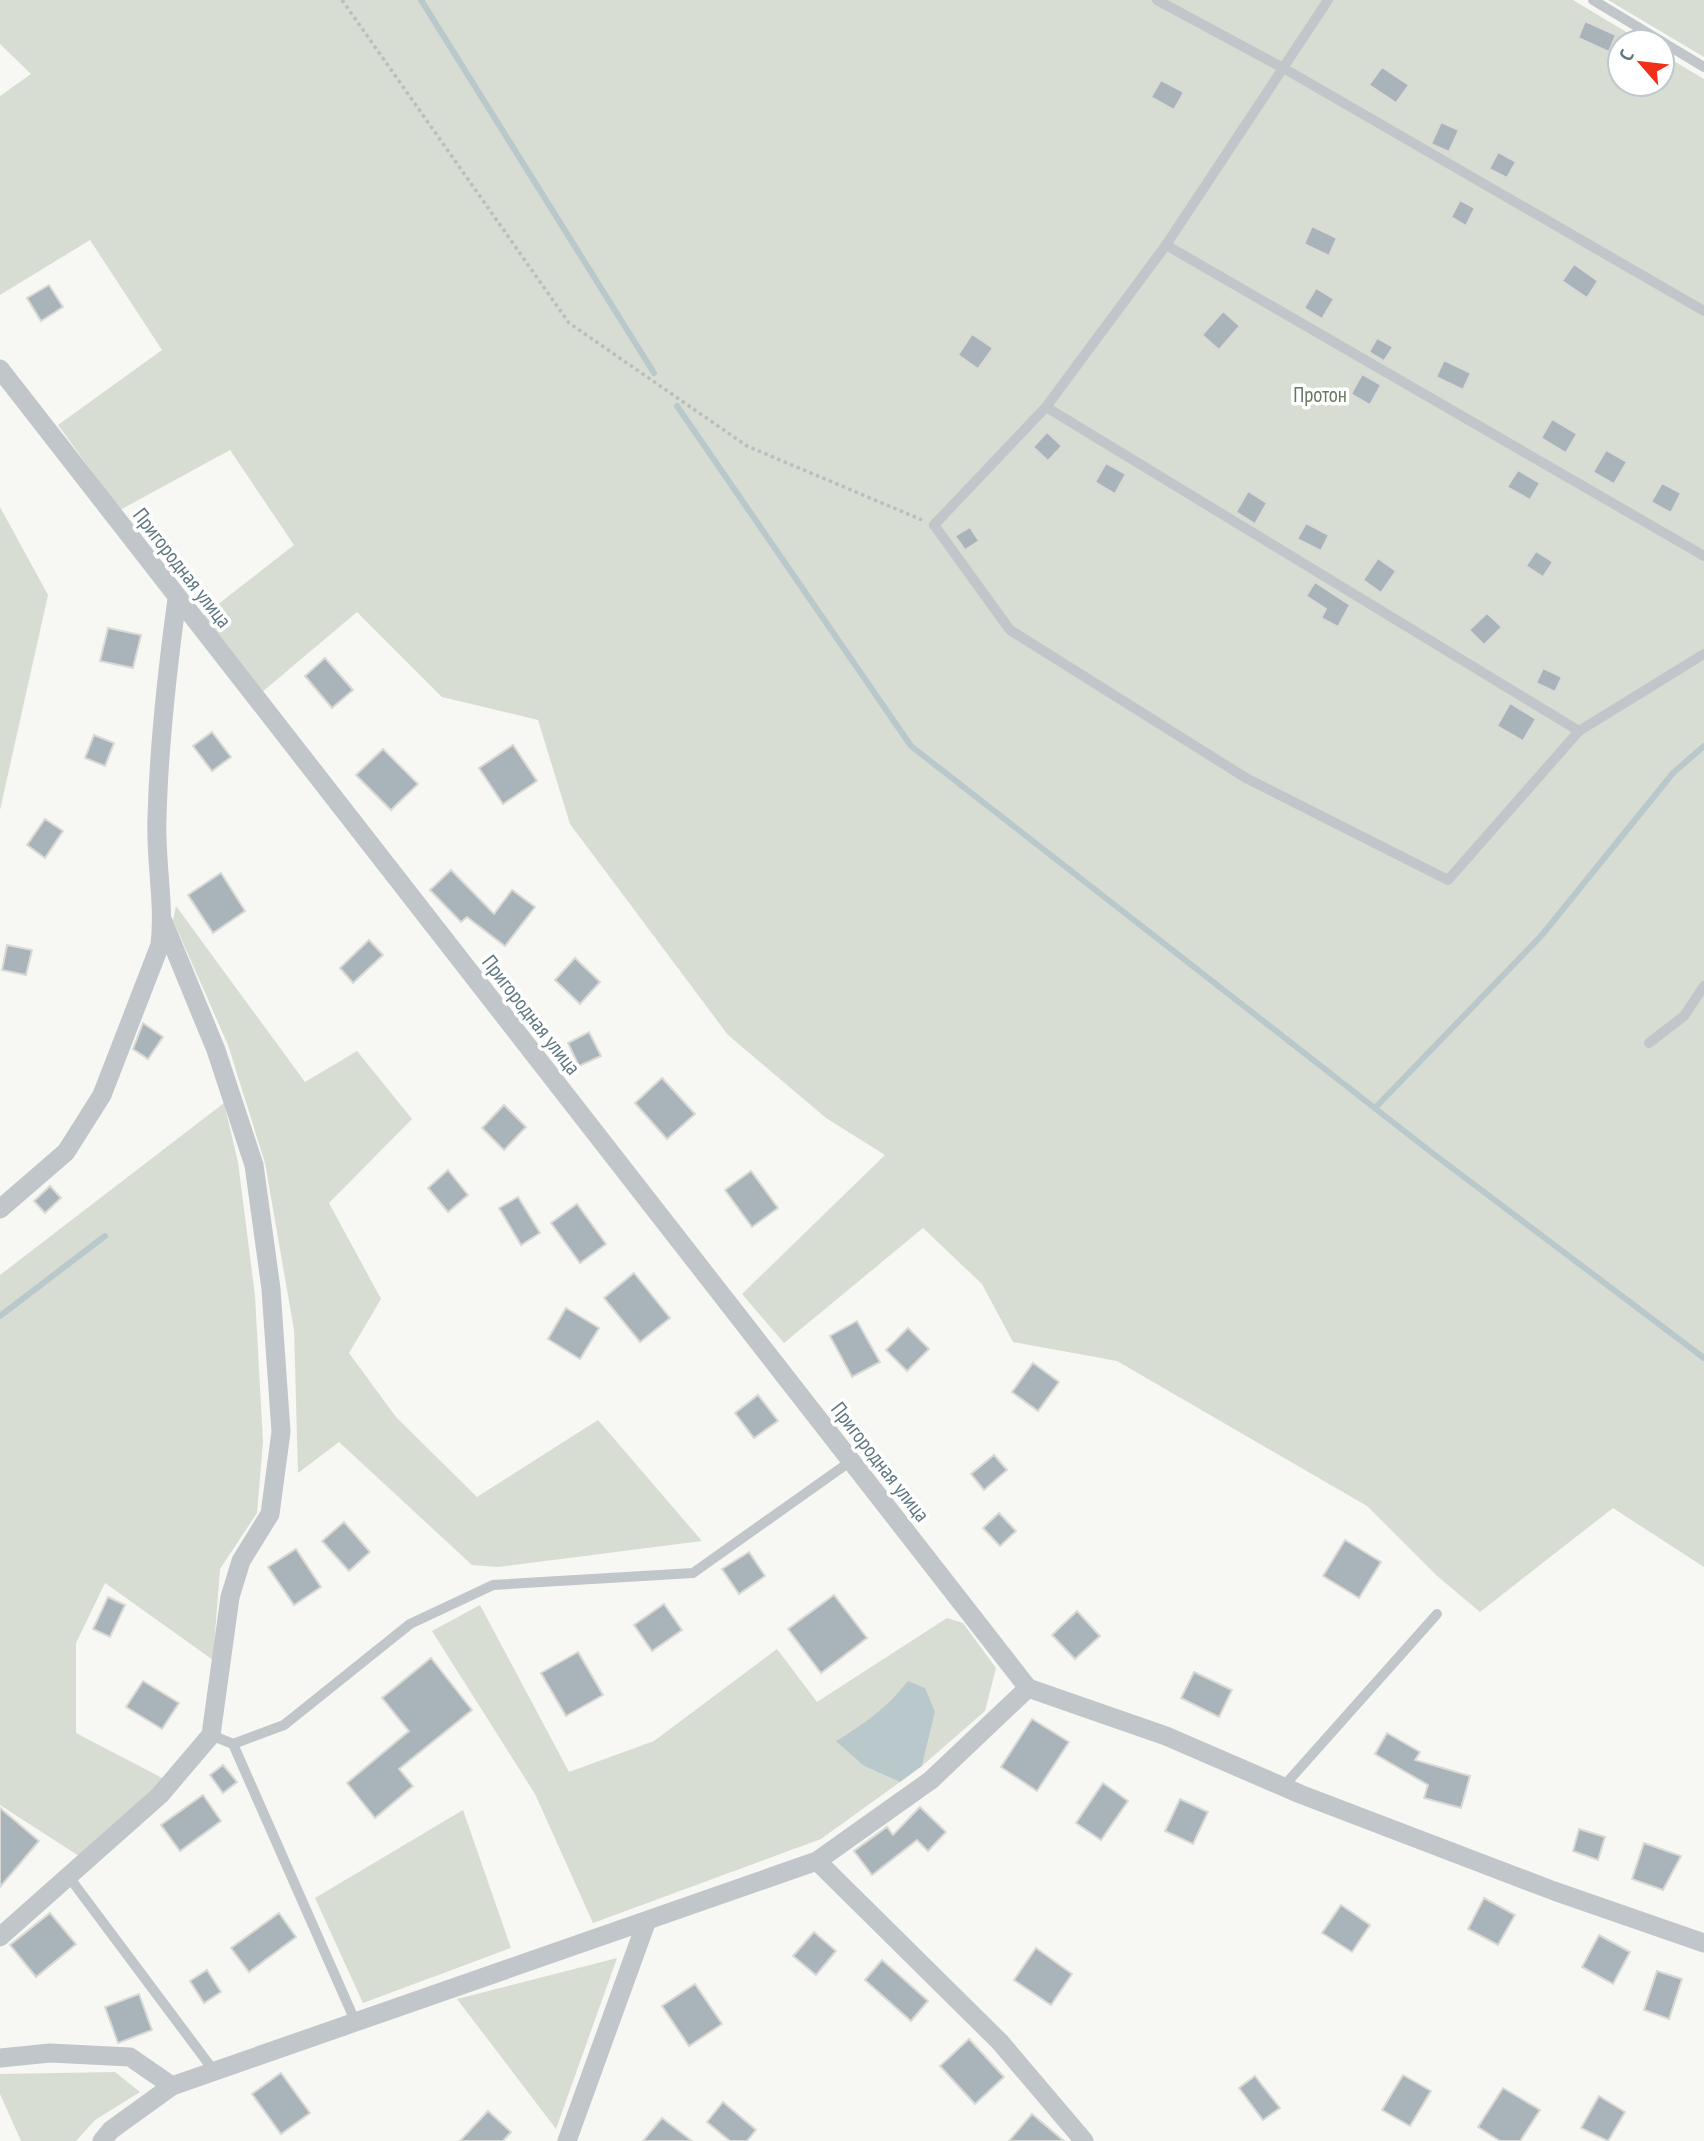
<svg xmlns="http://www.w3.org/2000/svg" width="1704" height="2141" viewBox="0 0 1704 2141" font-family="'PT Sans Narrow',sans-serif">
<style>
.green{fill:#d8ddd3}
.water{fill:#b8c8cb}
.lines{fill:none;stroke-linecap:round;stroke-linejoin:round}
.stream{stroke:#b8c8cb;stroke-width:6}
.building{fill:#a8b4b9;stroke:#d9d9d6;stroke-width:2}
.path{stroke:#babec1;stroke-width:3.5;stroke-dasharray:3.5 3.5;stroke-linecap:butt}
.service{stroke:#c0c6c9;stroke-width:10}
.minor{stroke:#c0c6c9;stroke-width:19}
.labels{text-anchor:middle;stroke-width:7;stroke-linejoin:round;paint-order:stroke}
.park-label{font-size:21px;fill:#67795f;stroke:#fff}
.street-label{font-size:21px;fill:#607782;stroke:#fff}
</style>
<rect width="100%" height="100%" fill="#f7f7f4"/>
<g class="green">
<polygon points="0,0 1573,0 1643,42 1620,42 1620,84 1662,84 1662,54 1704,79 1704,1567 1613,1508 1480,1612 1436,1575 1367,1506 1117,1361 1013,1342 982,1284 923,1228 784,1343 742,1294 885,1155 826,1118 728,1035 570,824 538,720 442,697 357,612 261,693 203,616 294,545 230,450 120,510 58,425 162,350 90,240 0,295 0,96 31,74 0,44"/>
<polygon points="1608,0 1704,0 1704,57"/>
<polygon points="0,507 48,595 0,810"/>
<polygon points="176,906 305,1082 357,1051 412,1119 329,1203 381,1299 349,1353 396,1417 477,1497 598,1420 702,1541 498,1567 472,1565 339,1442 298,1473 294,1330 265,1163 228,1045 173,920"/>
<polygon points="224,1103 238,1162 255,1296 263,1442 257,1513 220,1569 213,1660 105,1583 76,1643 76,1733 166,1780 82,1858 0,1805 0,1275"/>
<polygon points="480,1605 569,1772 654,1741 777,1649 817,1702 947,1618 963,1623 996,1668 985,1711 922,1766 935,1712 896,1697 867,1722 837,1740 864,1766 900,1782 821,1839 593,1923 535,1794 432,1631"/>
<polygon points="463,1810 511,1948 363,2003 315,1898"/>
<polygon points="617,1958 556,2129 457,1999"/>
<polygon points="115,2072 140,2092 95,2120 76,2141 21,2141 0,2094 0,2074"/>
</g>
<path class="water" d="M 908,1681 L 925,1688 L 935,1712 L 922,1766 L 900,1782 L 864,1766 L 836,1741 C 864,1724 888,1707 908,1681 Z"/>
<g class="lines">
<g class="stream">
<polyline points="421,0 654,373"/>
<polyline points="677,406 911,746 1431,1152 1704,1358"/>
<polyline points="1375,1108 1542,935 1673,773 1704,746"/>
<polyline points="0,1316 105,1236"/>
</g>
</g>
<g class="building">
<polygon points="1585,21 1616,35 1609,52 1578,38"/>
<polygon points="1382,67 1409,85 1396,103 1369,85"/>
<polygon points="1161,80 1184,92 1174,110 1151,97"/>
<polygon points="1441,122 1459,130 1449,152 1431,144"/>
<polygon points="1498,152 1516,162 1507,178 1489,169"/>
<polygon points="1460,200 1475,208 1466,226 1451,217"/>
<polygon points="1312,226 1337,238 1329,256 1304,244"/>
<polygon points="1574,264 1598,281 1587,298 1562,281"/>
<polygon points="49,285 63,307 41,321 27,298"/>
<polygon points="1316,288 1334,299 1322,319 1304,308"/>
<polygon points="1223,311 1240,326 1219,350 1202,335"/>
<polygon points="972,334 993,348 978,369 958,355"/>
<polygon points="1377,338 1393,347 1384,361 1369,352"/>
<polygon points="1444,360 1471,373 1463,390 1436,377"/>
<polygon points="1362,374 1381,385 1370,405 1351,394"/>
<polygon points="1552,419 1577,434 1566,453 1541,438"/>
<polygon points="1047,432 1062,446 1048,461 1033,447"/>
<polygon points="1606,450 1627,462 1614,484 1593,472"/>
<polygon points="1106,463 1126,474 1115,494 1095,482"/>
<polygon points="1518,470 1540,483 1530,500 1507,487"/>
<polygon points="1662,483 1681,493 1671,513 1651,502"/>
<polygon points="1248,491 1267,503 1255,524 1236,512"/>
<polygon points="1306,523 1329,535 1321,551 1297,539"/>
<polygon points="970,527 979,541 965,550 955,536"/>
<polygon points="1536,551 1553,562 1543,577 1526,566"/>
<polygon points="1378,558 1396,571 1381,593 1363,580"/>
<polygon points="1315,582 1350,605 1338,627 1321,618 1326,609 1306,596"/>
<polygon points="1487,613 1502,627 1484,645 1469,630"/>
<polygon points="108,628 141,635 133,668 100,661"/>
<polygon points="325,658 353,690 332,708 305,676"/>
<polygon points="1543,668 1562,677 1555,692 1536,683"/>
<polygon points="1510,703 1536,719 1523,741 1497,726"/>
<polygon points="212,732 231,757 212,771 193,746"/>
<polygon points="94,735 114,743 105,766 85,758"/>
<polygon points="513,745 537,781 503,804 479,768"/>
<polygon points="383,749 418,784 391,810 356,775"/>
<polygon points="45,819 63,831 45,858 27,845"/>
<polygon points="451,870 494,914 512,890 535,907 505,946 467,917 461,922 430,890"/>
<polygon points="221,873 245,911 213,933 188,895"/>
<polygon points="369,940 383,955 353,983 340,968"/>
<polygon points="7,945 32,950 26,975 2,970"/>
<polygon points="575,958 600,982 580,1004 555,980"/>
<polygon points="143,1023 163,1037 148,1059 133,1049"/>
<polygon points="589,1032 601,1056 579,1066 568,1043"/>
<polygon points="662,1078 695,1114 667,1139 635,1103"/>
<polygon points="504,1105 526,1127 504,1150 482,1128"/>
<polygon points="448,1170 468,1195 448,1212 428,1188"/>
<polygon points="751,1171 778,1208 752,1227 725,1190"/>
<polygon points="50,1186 61,1198 45,1213 34,1201"/>
<polygon points="518,1197 540,1233 521,1245 499,1208"/>
<polygon points="577,1204 606,1244 580,1263 551,1223"/>
<polygon points="634,1273 670,1318 640,1342 604,1298"/>
<polygon points="566,1308 599,1328 580,1359 548,1339"/>
<polygon points="857,1321 880,1362 852,1377 830,1336"/>
<polygon points="908,1328 929,1349 907,1371 886,1350"/>
<polygon points="1033,1363 1059,1382 1038,1411 1012,1392"/>
<polygon points="758,1395 778,1421 754,1438 735,1413"/>
<polygon points="994,1455 1007,1470 984,1490 971,1474"/>
<polygon points="999,1513 1016,1531 1000,1546 983,1528"/>
<polygon points="344,1522 370,1552 349,1571 322,1541"/>
<polygon points="1345,1540 1381,1562 1359,1598 1323,1576"/>
<polygon points="296,1549 321,1587 294,1605 268,1567"/>
<polygon points="749,1552 765,1576 739,1594 722,1569"/>
<polygon points="834,1595 867,1638 821,1673 788,1629"/>
<polygon points="108,1597 125,1605 110,1637 93,1629"/>
<polygon points="664,1604 682,1630 652,1651 634,1625"/>
<polygon points="1077,1611 1100,1636 1075,1659 1052,1635"/>
<polygon points="578,1652 603,1695 566,1716 541,1673"/>
<polygon points="431,1658 472,1710 399,1769 413,1786 375,1818 347,1783 409,1731 382,1698"/>
<polygon points="1194,1672 1232,1690 1219,1717 1181,1698"/>
<polygon points="143,1681 179,1703 162,1729 126,1707"/>
<polygon points="1032,1719 1069,1742 1037,1791 1001,1767"/>
<polygon points="1387,1733 1420,1752 1415,1760 1470,1776 1461,1808 1424,1798 1428,1785 1375,1754"/>
<polygon points="223,1765 237,1782 223,1793 210,1775"/>
<polygon points="1103,1783 1128,1801 1101,1840 1076,1823"/>
<polygon points="203,1795 221,1821 180,1851 161,1825"/>
<polygon points="1180,1799 1208,1812 1193,1844 1165,1831"/>
<polygon points="920,1807 946,1832 928,1851 917,1840 872,1875 854,1851 887,1827 893,1835"/>
<polygon points="0,1808 39,1841 0,1887"/>
<polygon points="1579,1829 1605,1837 1598,1860 1573,1851"/>
<polygon points="1644,1843 1681,1856 1663,1890 1632,1879"/>
<polygon points="1484,1898 1515,1915 1498,1945 1468,1929"/>
<polygon points="1341,1905 1370,1925 1352,1952 1322,1933"/>
<polygon points="50,1913 76,1944 36,1977 10,1945"/>
<polygon points="279,1913 296,1937 249,1972 231,1948"/>
<polygon points="814,1932 836,1951 816,1975 793,1956"/>
<polygon points="1599,1935 1630,1952 1613,1984 1582,1967"/>
<polygon points="1036,1948 1072,1974 1051,2005 1014,1980"/>
<polygon points="882,1960 928,2001 911,2021 865,1980"/>
<polygon points="207,1970 221,1992 204,2003 190,1981"/>
<polygon points="1657,1971 1682,1979 1669,2019 1644,2010"/>
<polygon points="695,1984 722,2024 689,2046 662,2006"/>
<polygon points="139,1994 152,2030 118,2043 105,2007"/>
<polygon points="969,2039 1004,2077 975,2104 940,2066"/>
<polygon points="281,2073 310,2113 281,2134 252,2094"/>
<polygon points="1403,2075 1431,2091 1410,2126 1382,2110"/>
<polygon points="1255,2076 1280,2108 1263,2120 1239,2088"/>
<polygon points="1503,2088 1540,2110 1520,2141 1500,2141 1478,2127"/>
<polygon points="1599,2096 1625,2112 1608,2141 1581,2128"/>
<polygon points="723,2102 756,2130 747,2141 730,2141 707,2122"/>
<polygon points="488,2111 511,2132 503,2141 460,2141"/>
<polygon points="1032,2114 1064,2141 1009,2141"/>
<polygon points="662,2118 692,2141 643,2141"/>
</g>
<g class="lines">
<polyline class="path" points="342,0 569,323 747,446 922,520"/>
<g class="service">
<polyline points="1157,0 1285,69 1704,311"/>
<polyline points="1593,0 1704,67"/>
<polyline points="1166,245 1704,556"/>
<polyline points="1046,407 1579,731 1448,880 1246,778 1010,630 934,525 1046,407 1166,245 1328,0"/>
<polyline points="1579,731 1704,654"/>
<polyline points="1649,1043 1684,1016 1704,986"/>
<polyline points="211,1735 233,1744 284,1725 410,1624 493,1585 693,1573 851,1461"/>
<polyline points="233,1744 356,2023"/>
<polyline points="1283,1787 1437,1614"/>
<polyline points="69,1877 214,2071"/>
</g>
<g class="minor">
<polyline points="0,369 1028,1688"/>
<path d="M 0,1209 L 66,1152 L 102,1095 L 160,945 C 165,902 155,860 157,817 C 159,744 167,672 177,599"/>
<polyline points="817,1861 1000,2042 1084,2141"/>
<polyline points="0,1937 160,1795 211,1735 230,1597 241,1561 270,1514 281,1432 271,1289 254,1165 216,1050 163,921"/>
<polyline points="0,2058 50,2053 130,2057 172,2086"/>
<polyline points="102,2141 111,2130 172,2086 817,1861 931,1780 1028,1688 1166,1736 1300,1794 1554,1891 1704,1943"/>
<polyline points="567,2141 646,1923"/>
</g>
</g>
<g class="labels">
<g class="park-label">
<text x="1320" y="402">Протон</text>
</g>
<g class="street-label">
<text transform="translate(182 568) rotate(52)" y="7">Пригородная улица</text>
<text transform="translate(531 1015) rotate(52)" y="7">Пригородная улица</text>
<text transform="translate(880 1462) rotate(52)" y="7">Пригородная улица</text>
</g>
</g>
<g transform="translate(1641 63) rotate(298)"><circle r="33" fill="#ffffff" stroke="#bfc9cd" stroke-width="2"/>
<path d="M0-5L12 26L0 18L-12 26Z" fill="#f22f19"/>
<text y="-10" font-size="19" font-weight="bold" text-anchor="middle" fill="#607782">С</text>
</g>
</svg>
